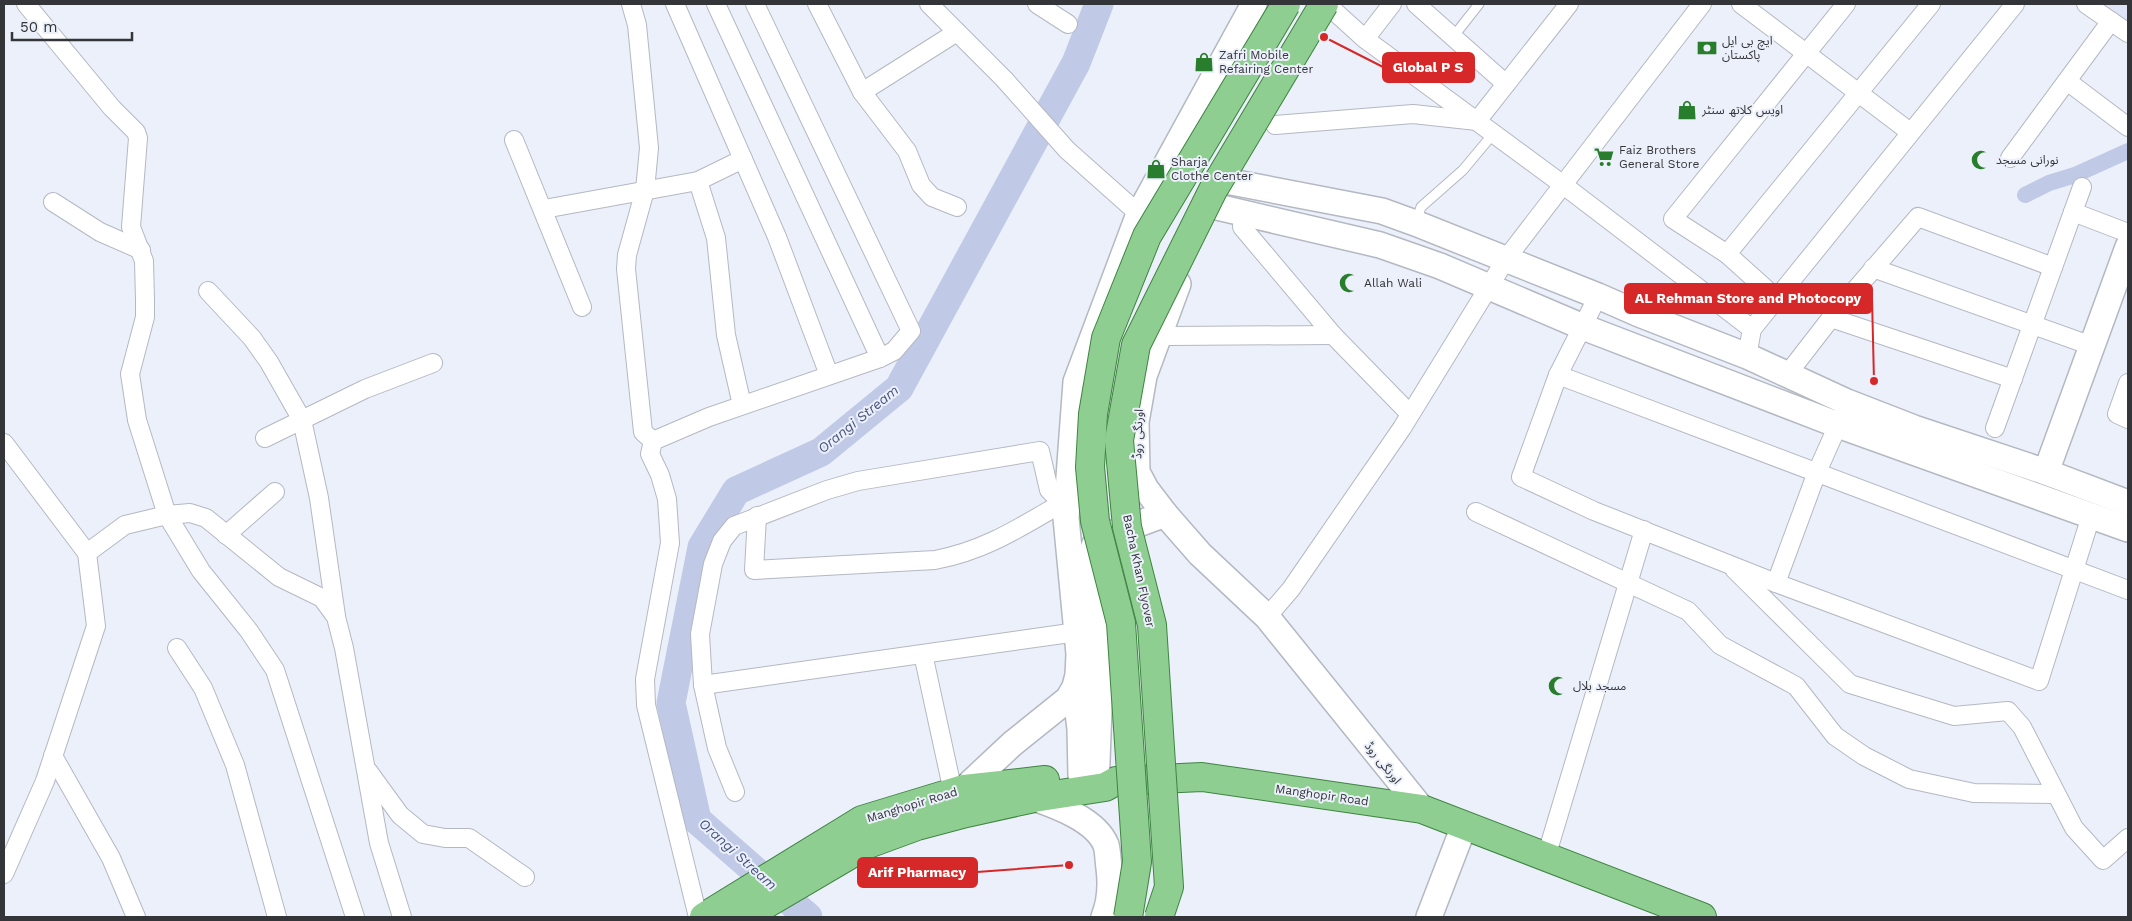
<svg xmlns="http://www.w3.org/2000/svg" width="2132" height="921" viewBox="0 0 2132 921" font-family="'Work Sans','Noto Sans Arabic',sans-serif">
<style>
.built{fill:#dfe5f6}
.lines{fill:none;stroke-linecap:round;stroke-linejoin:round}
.canal{stroke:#c0cae6;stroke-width:16}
.river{stroke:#c0cae6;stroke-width:29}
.lane-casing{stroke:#b4b8c2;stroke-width:11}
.street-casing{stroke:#b4b8c2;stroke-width:20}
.secondary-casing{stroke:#b4b8c2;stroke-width:28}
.primary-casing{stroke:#3f8442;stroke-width:30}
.lane{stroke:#fff;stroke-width:9}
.street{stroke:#fff;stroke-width:18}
.secondary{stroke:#fff;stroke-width:25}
.primary{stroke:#8fce91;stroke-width:28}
.primary-bridge-casing{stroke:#3f8442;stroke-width:30;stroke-linecap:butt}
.primary-bridge{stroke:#8fce91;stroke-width:28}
.labels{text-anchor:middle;stroke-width:4;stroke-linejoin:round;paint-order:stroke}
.poi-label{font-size:12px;fill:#333539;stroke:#ecf0fa;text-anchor:start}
.street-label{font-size:12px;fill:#333539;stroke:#ecf0fa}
.water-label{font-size:14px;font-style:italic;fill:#47547e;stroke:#ecf0fa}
.leader{fill:none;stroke:#d62828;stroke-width:2}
.callout-dot{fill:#d62828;stroke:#ecf0fa;stroke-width:2}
.callout{fill:#d62828;stroke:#d62828;stroke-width:2}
.callout-label{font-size:14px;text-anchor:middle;font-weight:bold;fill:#fff}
</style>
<rect width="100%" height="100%" fill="#ecf0fa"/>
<polygon class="built" points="2086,4 2128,4 2128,33"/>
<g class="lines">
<polyline class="canal" points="2025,195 2049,183 2075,175 2128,151"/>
<polyline class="river" points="808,917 697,820 671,703 702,547 736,491 821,452 899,388 1076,63 1099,4"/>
<defs>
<g id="lane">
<polyline points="1453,37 1479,4"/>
<polyline points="1416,222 1421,207 1463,170 1493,134"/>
</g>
<g id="street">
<polyline points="26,4 112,108 136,132 138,138 131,227 144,261 145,300 145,317 130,374 137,420 167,515 201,571 249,631 275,670 355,917"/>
<polyline points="631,4 637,25 649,148 645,190 627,255 626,269 643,432 653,441"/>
<polyline points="675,4 777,237 829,375"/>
<polyline points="716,4 880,358"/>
<polyline points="817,4 862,92 907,151 921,185 932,197 957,207"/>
<polyline points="929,4 1004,79 1067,150 1139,214"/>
<polyline points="1037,4 1068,24"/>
<polyline points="1416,4 1506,84"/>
<polyline points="1741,4 1910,132"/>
<polyline points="2086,4 2128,33"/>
<polyline points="1333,10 1365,39 1392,4"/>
<polyline points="1365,39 1562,184 1752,329"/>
<polyline points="2067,81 2128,127"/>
<polyline points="862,92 957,32"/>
<polyline points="1275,125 1413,114 1477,121 1569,4"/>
<polyline points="514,140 582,307"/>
<polyline points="2010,158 2111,21"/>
<polyline points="698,181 716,238 726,335 742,405"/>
<polyline points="53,202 100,232 141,250"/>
<polyline points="544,209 698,181 743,159"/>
<polyline points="2073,212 2128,233"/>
<polyline points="1243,215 1242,227 1333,335 1410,414"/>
<polyline points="1727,254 1673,219 1846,4"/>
<polyline points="1873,268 2092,346"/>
<polyline points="208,291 252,338 269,362 302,420 319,498 336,616"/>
<polyline points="1598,296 1558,375 1521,477 1594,511 1776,583 2039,681 2091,516"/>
<polyline points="1776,298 1727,254 1931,4"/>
<polyline points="1831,318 2013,379"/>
<polyline points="1169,336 1333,335"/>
<polyline points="1747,356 1752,329 2015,4"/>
<polyline points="1558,375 2128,590"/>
<polyline points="1786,376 1831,318 1918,217 2053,267"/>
<polyline points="2128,383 2117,414 2128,419"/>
<polyline points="1995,428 2082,187"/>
<polyline points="265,438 365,389 433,363"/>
<polyline points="4,443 87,553 96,626 45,781 4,874"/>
<polyline points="1476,512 1688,611 1720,645 1796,686 1835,736 1864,756 1909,779 1974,793 2056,794"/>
<path d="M 757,516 L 754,570 L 935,560 C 984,551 1019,528 1062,503"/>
<polyline points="226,535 275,492"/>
<polyline points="87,553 125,525 167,515 190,513 206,518 279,577 322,598 336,617 344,648 379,843 402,917"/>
<polyline points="1734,569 1850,684 1954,716 2008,711 2022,727 2074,828 2103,860 2128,838"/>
<polyline points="1776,583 1817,472 1842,416"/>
<polyline points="1267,617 1291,589 1402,428 1506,259 1702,4"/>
<polyline points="177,648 203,688 235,765 277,917"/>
<polyline points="923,654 953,792"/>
<polyline points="703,685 1077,632"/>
<polyline points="53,756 111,858 136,917"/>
<polyline points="368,771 400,815 423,834 445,838 469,838 525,877"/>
<polyline points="735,792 717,748 703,685 700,634 713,564 722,541 734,526 827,490 858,481 1040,451 1049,490 1067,508"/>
<polyline points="1546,857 1644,530"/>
<polyline points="698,917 646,705 645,679 670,543 667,499 660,475 650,454 653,441 709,417 880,358 894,351 911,331 755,4"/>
</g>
<g id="secondary">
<polyline points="1226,181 1382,211 1415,223 1598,296 1639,314 1747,356 1847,402 1914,428 2046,472 2128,503"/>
<polyline points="1213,206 1380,245 1440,266 1583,327 1838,425 2128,529"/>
<polyline points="1178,284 1144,376 1136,422 1137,472 1146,489 1165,514 1200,554 1267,617 1422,809"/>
<polyline points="2046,472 2128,247"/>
<polyline points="1075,687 1080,729 1081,775"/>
<polyline points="1096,788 1100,681 1091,554 1095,544 1103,537 1165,514"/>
<polyline points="964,789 1012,744 1068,699 1075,687 1078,675 1079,654 1066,518 1076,382 1139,214 1254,4"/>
<path d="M 1034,798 C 1057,806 1096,820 1106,845 C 1108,852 1108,861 1109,868 C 1111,884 1110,902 1104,917"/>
<polyline points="1429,917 1464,826"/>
</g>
<g id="primary">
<polyline points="704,917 862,820 964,789 1045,780"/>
<polyline points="744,917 868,844 917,826 966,813 1034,798 1105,787 1116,781 1202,777 1422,809 1702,917"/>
</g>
</defs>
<use href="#lane" class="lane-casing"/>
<use href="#street" class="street-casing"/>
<use href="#secondary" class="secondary-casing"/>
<use href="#primary" class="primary-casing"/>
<use href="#lane" class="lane"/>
<use href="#street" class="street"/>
<use href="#secondary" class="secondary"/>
<use href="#primary" class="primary"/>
<defs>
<g id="primary-bridge">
<polyline points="1128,917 1137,862 1121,623 1095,521 1090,467 1093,414 1106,338 1147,236 1286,4"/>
<polyline points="1159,917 1169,887 1152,625 1127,527 1119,440 1136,345 1213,190 1324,4"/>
</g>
</defs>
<use href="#primary-bridge" class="primary-bridge-casing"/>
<use href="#primary-bridge" class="primary-bridge"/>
</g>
<defs>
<symbol id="bank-bare" viewBox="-9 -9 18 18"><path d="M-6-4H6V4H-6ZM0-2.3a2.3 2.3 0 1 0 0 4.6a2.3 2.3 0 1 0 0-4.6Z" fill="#287e2c" stroke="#ecf0fa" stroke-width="2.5" paint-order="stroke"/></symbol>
<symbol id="shop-bare" viewBox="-9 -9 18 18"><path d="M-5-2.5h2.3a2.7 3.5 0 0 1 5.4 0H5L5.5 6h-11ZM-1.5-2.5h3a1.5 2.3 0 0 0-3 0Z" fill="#287e2c" stroke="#ecf0fa" stroke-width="2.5" paint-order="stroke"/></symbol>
<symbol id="supermarket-bare" viewBox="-9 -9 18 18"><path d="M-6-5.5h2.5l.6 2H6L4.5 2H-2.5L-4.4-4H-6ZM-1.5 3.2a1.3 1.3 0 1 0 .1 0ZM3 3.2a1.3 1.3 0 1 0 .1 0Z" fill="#287e2c" stroke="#ecf0fa" stroke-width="2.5" paint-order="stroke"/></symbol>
<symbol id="mosque-bare" viewBox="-9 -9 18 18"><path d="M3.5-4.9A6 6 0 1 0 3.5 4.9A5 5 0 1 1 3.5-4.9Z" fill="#287e2c" stroke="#ecf0fa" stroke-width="2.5" paint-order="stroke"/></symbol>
</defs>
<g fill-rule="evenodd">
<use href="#bank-bare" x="1693" y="34" width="28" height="28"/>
<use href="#shop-bare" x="1190" y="48" width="28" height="28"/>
<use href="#shop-bare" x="1673" y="96" width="28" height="28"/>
<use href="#supermarket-bare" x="1590" y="143" width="28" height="28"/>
<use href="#mosque-bare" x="1967" y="146" width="28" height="28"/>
<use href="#shop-bare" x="1142" y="155" width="28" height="28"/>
<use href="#mosque-bare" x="1335" y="269" width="28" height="28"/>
<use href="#mosque-bare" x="1544" y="672" width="28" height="28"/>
</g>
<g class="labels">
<g class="poi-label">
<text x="1722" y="45">ایچ بی ایل<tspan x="1722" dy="14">پاکستان</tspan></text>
<text x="1219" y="59">Zafri Mobile<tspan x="1219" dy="14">Refairing Center</tspan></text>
<text x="1702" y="114">اویس کلاتھ سنٹر</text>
<text x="1619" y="154">Faiz Brothers<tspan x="1619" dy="14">General Store</tspan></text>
<text x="1996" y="164">نورانی مسجد</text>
<text x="1171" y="166">Sharja<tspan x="1171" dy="14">Clothe Center</tspan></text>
<text x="1364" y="287">Allah Wali</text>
<text x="1573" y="690">مسجد بلال</text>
</g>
<g class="street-label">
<text transform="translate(1138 434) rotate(-88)" y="4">اورنگی روڈ</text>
<text transform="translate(1139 571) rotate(78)" y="4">Bacha Khan Flyover</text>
<text transform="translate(1383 763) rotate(51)" y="4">اورنگی روڈ</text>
<text transform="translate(1322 795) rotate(8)" y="4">Manghopir Road</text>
<text transform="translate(912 805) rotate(-17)" y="4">Manghopir Road</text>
</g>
<g class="water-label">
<text transform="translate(858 419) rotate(-39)" y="5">Orangi Stream</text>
<text transform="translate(738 854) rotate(42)" y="5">Orangi Stream</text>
</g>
</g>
<path class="leader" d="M1324 37L1383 67M1874 381L1872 298M1069 865L977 872"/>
<g class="callout-dot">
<circle cx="1324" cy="37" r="5"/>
<circle cx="1874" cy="381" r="5"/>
<circle cx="1069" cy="865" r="5"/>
</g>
<g class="callout">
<rect x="1383" y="53" width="91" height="29" rx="5"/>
<rect x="1625" y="284" width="247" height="29" rx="5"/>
<rect x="858" y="858" width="119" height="29" rx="5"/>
</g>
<g class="callout-label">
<text x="1428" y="72">Global P S</text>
<text x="1748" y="303">AL Rehman Store and Photocopy</text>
<text x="917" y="877">Arif Pharmacy</text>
</g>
<rect width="2132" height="921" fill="none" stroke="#333539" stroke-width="10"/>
<path d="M12 32v8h120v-8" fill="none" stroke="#333539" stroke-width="2.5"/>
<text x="20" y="32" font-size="15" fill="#333539" stroke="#ecf0fa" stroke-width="4" paint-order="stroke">50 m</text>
</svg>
